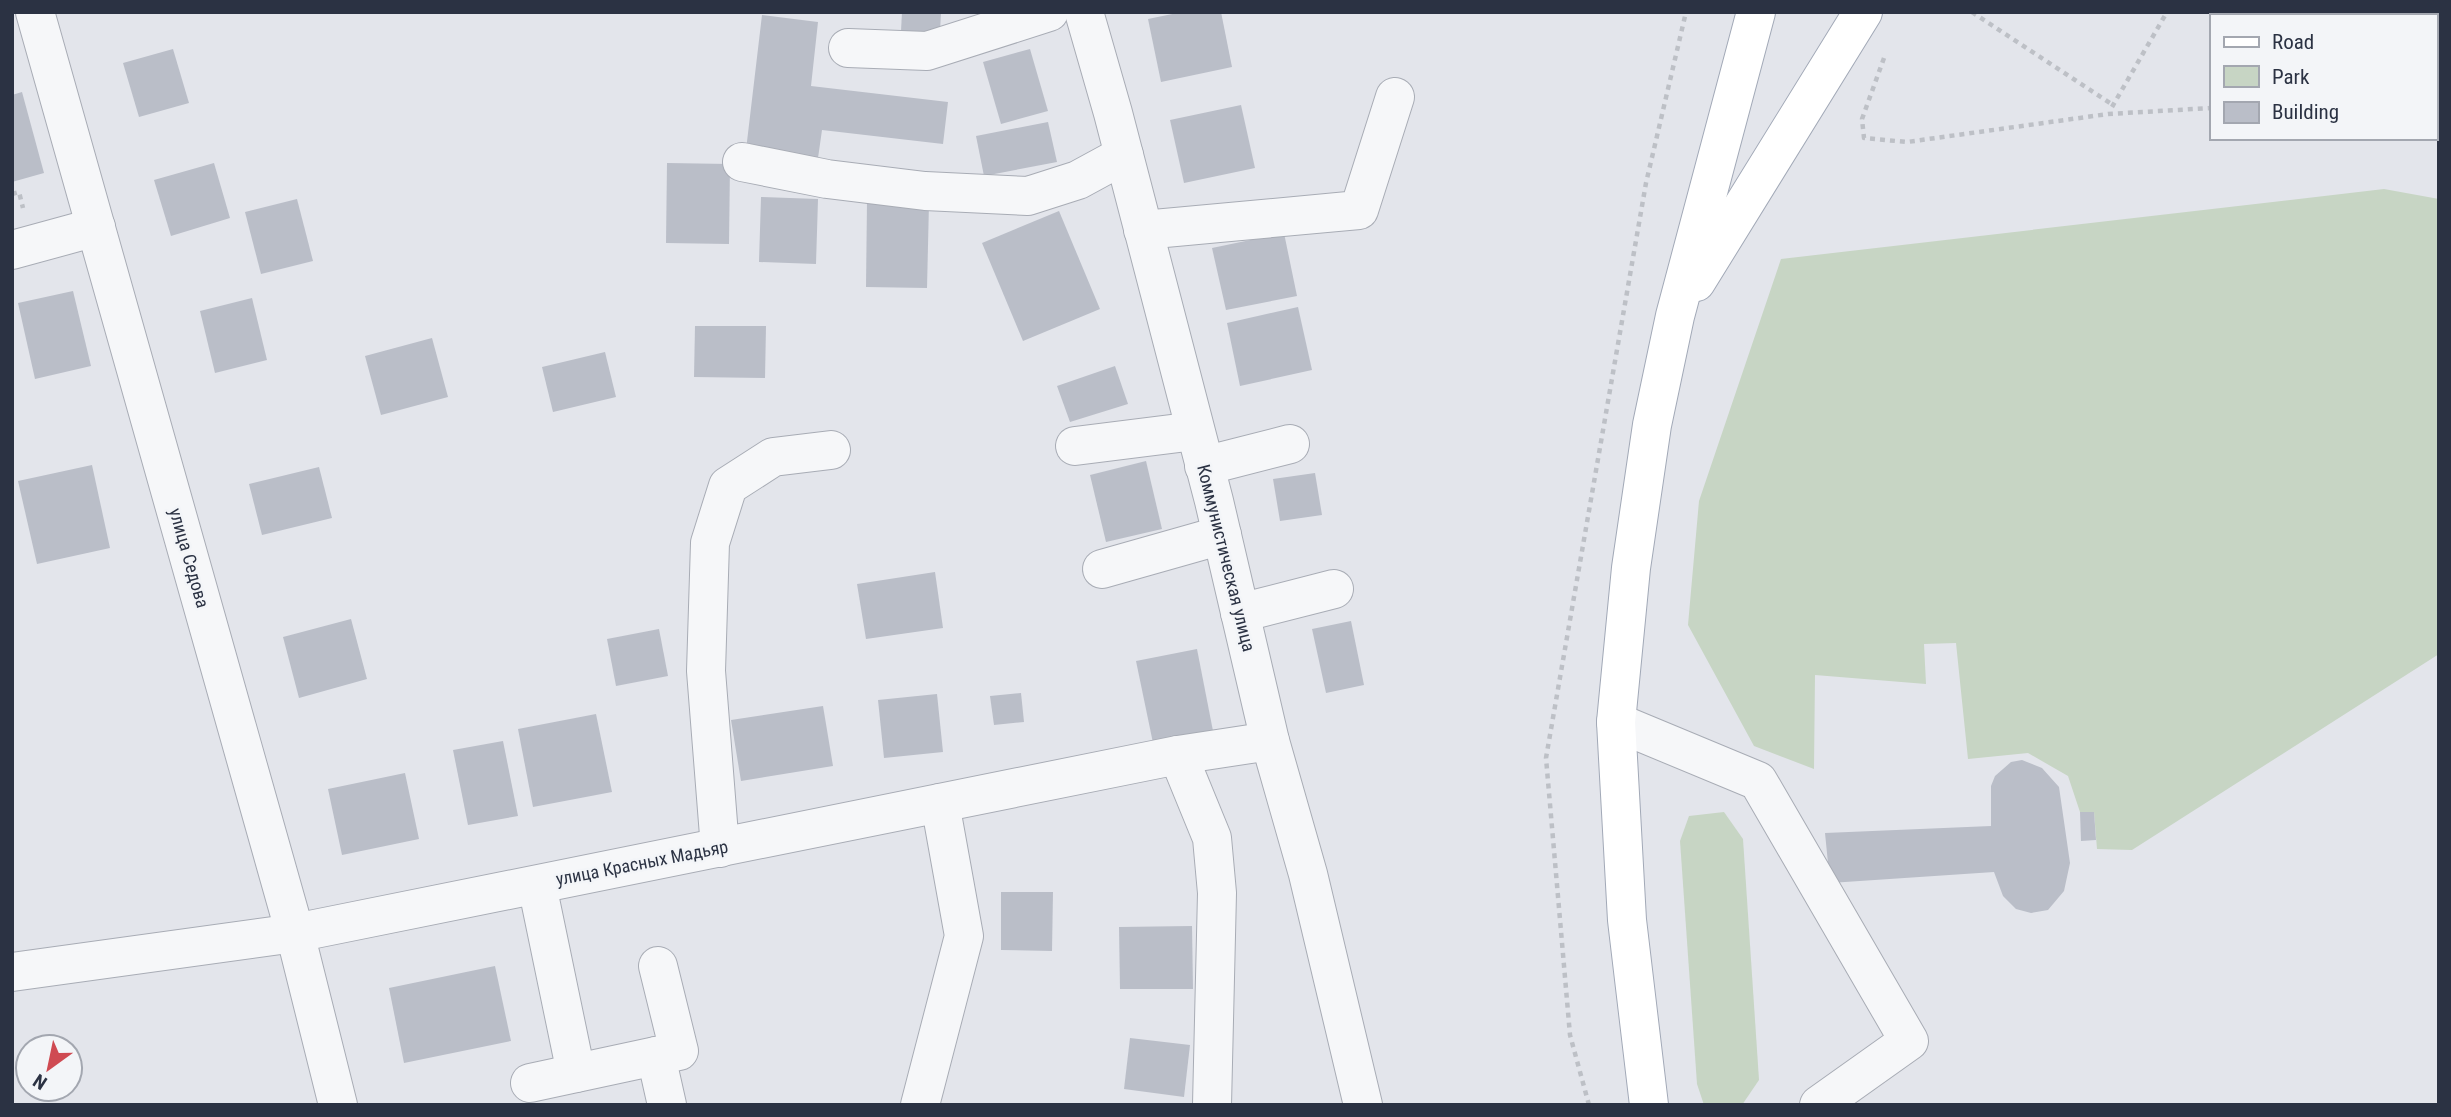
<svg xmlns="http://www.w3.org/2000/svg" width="2451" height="1117" viewBox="0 0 2451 1117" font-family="'Roboto Condensed',sans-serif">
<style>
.green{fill:#c7d5c4}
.building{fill:#babec8}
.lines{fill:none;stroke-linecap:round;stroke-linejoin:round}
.minor-casing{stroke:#a8acb5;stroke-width:40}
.major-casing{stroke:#a2a9b7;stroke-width:40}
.path{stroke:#bdc0c6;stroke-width:4.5;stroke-dasharray:5 5;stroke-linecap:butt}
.minor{stroke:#f6f7f9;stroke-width:38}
.major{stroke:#fff;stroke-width:38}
.labels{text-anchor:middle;stroke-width:5;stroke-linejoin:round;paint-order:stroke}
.street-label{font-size:18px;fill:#2b3243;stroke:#f3f5f8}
</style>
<rect width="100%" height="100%" fill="#e3e5eb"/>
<g class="green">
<polygon points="2384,189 2439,199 2439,654 2132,850 2097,849 2094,812 2080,812 2068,776 2028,753 1968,759 1956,643 1924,644 1926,684 1815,675 1814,769 1754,746 1688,625 1699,501 1781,259"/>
<polygon points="1724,812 1743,839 1759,1080 1742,1105 1704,1105 1697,1084 1680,841 1689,816"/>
</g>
<g class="building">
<polygon points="902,12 941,12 940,32 901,31"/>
<polygon points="1182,12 1221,12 1232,67 1161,82 1148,19"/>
<polygon points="762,15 818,22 811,86 948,102 943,144 822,130 818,158 746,150"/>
<polygon points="173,49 189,103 139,117 123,63"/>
<polygon points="1030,49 1048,111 1001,124 983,62"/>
<polygon points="22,92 44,173 12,182 12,95"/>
<polygon points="1241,105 1255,168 1184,183 1170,120"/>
<polygon points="1048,122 1057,162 984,176 976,136"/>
<polygon points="214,163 230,218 171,236 154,180"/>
<polygon points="667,163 730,164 729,244 666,243"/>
<polygon points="761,197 818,199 816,264 759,262"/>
<polygon points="297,199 313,261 261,274 245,212"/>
<polygon points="867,202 929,203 927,288 866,287"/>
<polygon points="1059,211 1100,309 1023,341 982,243"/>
<polygon points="1284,233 1297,296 1226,310 1212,248"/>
<polygon points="73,291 91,366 35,379 18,303"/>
<polygon points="252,298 267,360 215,373 200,311"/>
<polygon points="1298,307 1312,370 1240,386 1227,323"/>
<polygon points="695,326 766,326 765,378 694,377"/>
<polygon points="432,338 448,397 381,415 365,356"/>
<polygon points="605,352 616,397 553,412 542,367"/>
<polygon points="1115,366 1128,404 1070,422 1057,386"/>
<polygon points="1146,461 1162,529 1106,542 1090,475"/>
<polygon points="92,465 110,548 37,564 18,481"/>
<polygon points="319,467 332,518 262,535 249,484"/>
<polygon points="1315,473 1322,515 1280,521 1273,479"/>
<polygon points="935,572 943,628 866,639 857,584"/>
<polygon points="351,619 367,679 299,698 283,637"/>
<polygon points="1351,621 1364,685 1326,693 1312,629"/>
<polygon points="659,629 668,676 616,686 607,639"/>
<polygon points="1197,649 1213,731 1153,743 1136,661"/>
<polygon points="1021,693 1024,722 994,725 990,696"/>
<polygon points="937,694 943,752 884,758 878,700"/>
<polygon points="823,706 833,766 741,781 731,720"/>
<polygon points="596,714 612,792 533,807 518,729"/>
<polygon points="503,741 518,816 468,825 453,750"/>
<polygon points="2022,760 2042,768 2059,787 2070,863 2064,891 2048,910 2031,913 2016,909 2003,896 1994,872 1830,883 1825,833 1991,826 1991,786 1995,776 2011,762"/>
<polygon points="405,773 419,839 342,855 328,789"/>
<polygon points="2080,812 2094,812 2096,840 2081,841"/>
<polygon points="1001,892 1053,892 1052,951 1001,950"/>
<polygon points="1192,926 1193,989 1120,989 1119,927"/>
<polygon points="495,966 511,1041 404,1063 389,988"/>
<polygon points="1130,1038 1190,1045 1184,1097 1124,1089"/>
</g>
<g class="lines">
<defs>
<g id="minor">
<polyline points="35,12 295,933 338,1105"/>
<polyline points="1084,12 1113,113 1214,501 1270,741 1308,874 1363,1105"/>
<polyline points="848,48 927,51 1049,12"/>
<polyline points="742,162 827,179 925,191 1028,196 1078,180 1124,155"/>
<polyline points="1143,230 1359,210 1395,97"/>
<polyline points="12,250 96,227"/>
<polyline points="1075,446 1195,431"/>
<polyline points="1204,466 1290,444"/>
<polyline points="1102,569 1222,535"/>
<polyline points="1240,613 1334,589"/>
<polyline points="1616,722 1758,781 1909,1041 1819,1105"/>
<polyline points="1178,755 1212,838 1217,893 1212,1105"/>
<polyline points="720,848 706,671 710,543 728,486 773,457 831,450"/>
<polyline points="537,885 576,1073"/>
<polyline points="12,972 295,933 1178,755 1270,741"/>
<polyline points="656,1056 667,1105"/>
<polyline points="530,1083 679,1051 658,966"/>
<polyline points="920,1105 964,936 940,803"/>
</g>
<g id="major">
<polyline points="1696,282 1863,12"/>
<polyline points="1649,1105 1627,920 1616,722 1631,568 1652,425 1675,316 1756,12"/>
</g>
</defs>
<use href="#minor" class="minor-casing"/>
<use href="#major" class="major-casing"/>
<g class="path">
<polyline points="1972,12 2113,105"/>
<polyline points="1884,58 1862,119 1864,138 1907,142 2108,114 2211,108"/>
<polyline points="2112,107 2167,12"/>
<polyline points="12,194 19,192 23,208"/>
<polyline points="1589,1105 1570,1035 1546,758 1646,183 1686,12"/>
</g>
<use href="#minor" class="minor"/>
<use href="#major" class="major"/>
</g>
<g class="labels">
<g class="street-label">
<text transform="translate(189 558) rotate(74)" y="6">улица Седова</text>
<text transform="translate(1226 558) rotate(76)" y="6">Коммунистическая улица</text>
<text transform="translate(642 863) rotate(-11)" y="6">улица Красных Мадьяр</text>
</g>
</g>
<rect width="2451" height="1117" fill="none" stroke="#2b3243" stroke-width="28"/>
<rect x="2210" y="14" width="228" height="126" fill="#f3f5f8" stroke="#a3a7b0" stroke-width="2"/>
<rect x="2224" y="37" width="35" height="10" fill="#ffffff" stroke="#a3a7b0" stroke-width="2"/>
<text x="2272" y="49" font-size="21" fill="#2b3243">Road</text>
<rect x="2224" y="66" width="35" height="21" fill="#c7d5c4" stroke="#a3a7b0" stroke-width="2"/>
<text x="2272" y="84" font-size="21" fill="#2b3243">Park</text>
<rect x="2224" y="102" width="35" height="21" fill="#babec8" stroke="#a3a7b0" stroke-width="2"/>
<text x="2272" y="119" font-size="21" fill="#2b3243">Building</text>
<g transform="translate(49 1068) rotate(213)"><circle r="33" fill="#f3f5f8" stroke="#a3a7b0" stroke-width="2"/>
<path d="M0-5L12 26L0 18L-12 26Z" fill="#cf4a52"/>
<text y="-10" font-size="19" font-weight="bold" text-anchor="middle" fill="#2b3243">N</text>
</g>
</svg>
